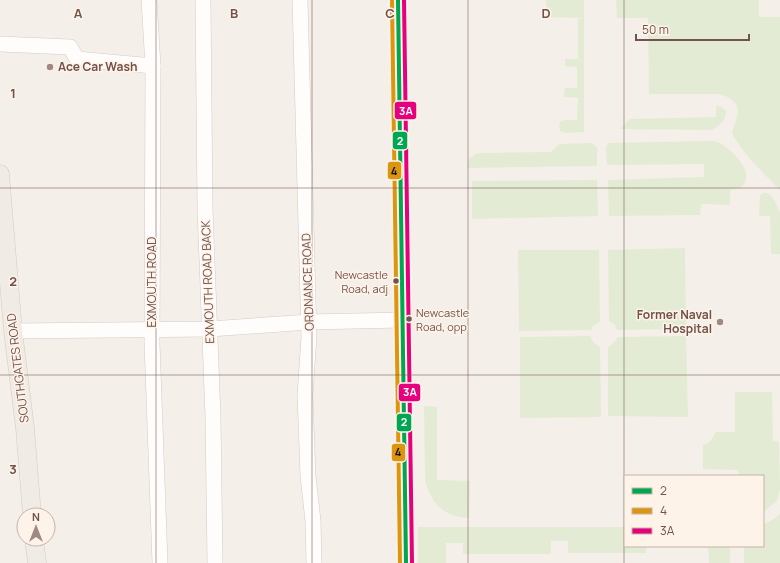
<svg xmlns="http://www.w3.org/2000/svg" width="780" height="563" viewBox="0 0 780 563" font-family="Manrope,sans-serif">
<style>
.green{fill:#e4ebd4}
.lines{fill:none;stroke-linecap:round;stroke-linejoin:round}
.minor-casing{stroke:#d4cac6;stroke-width:16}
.major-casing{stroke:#d4cac5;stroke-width:19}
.minor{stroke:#fefdfc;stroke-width:15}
.major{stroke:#f1ebe5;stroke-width:18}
.bus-1-casing{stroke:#fef3e9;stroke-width:7}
.bus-2-casing{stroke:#fef3e9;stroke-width:7}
.bus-3-casing{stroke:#fef3e9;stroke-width:7}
.bus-1{stroke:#00a651;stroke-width:4}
.bus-2{stroke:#dc950f;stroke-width:4}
.bus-3{stroke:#e5007d;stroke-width:4}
.grid{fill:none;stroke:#71534b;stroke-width:1;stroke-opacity:0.55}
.poi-dot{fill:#9f8a82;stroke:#fef3e9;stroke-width:1.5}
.bus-dot{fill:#71534b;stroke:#fef3e9;stroke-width:1.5}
.labels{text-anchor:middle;stroke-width:3;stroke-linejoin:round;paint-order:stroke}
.bus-label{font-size:11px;fill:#71534b;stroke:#fef3e9;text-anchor:end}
.poi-label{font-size:12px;font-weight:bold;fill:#71534b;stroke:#fef3e9;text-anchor:start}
.street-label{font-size:12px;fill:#71534b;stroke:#fef3e9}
.grid-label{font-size:13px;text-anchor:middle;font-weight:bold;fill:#71534b;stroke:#fef3e9;stroke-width:3;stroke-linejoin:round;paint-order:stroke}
.line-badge{stroke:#fef3e9;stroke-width:1.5}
.badge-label{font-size:11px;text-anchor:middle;font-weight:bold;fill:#fff}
.pale-badge-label{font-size:11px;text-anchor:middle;font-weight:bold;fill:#111}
</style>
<rect width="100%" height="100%" fill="#f5efe9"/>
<g class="green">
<polygon points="546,0 584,0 584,18 546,17"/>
<path d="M 616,0 L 759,0 L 759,17 L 780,17 L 780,190 C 763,172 743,155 732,133 C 733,127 737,120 738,113 C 739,102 728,96 719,94 L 649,94 L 648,18 L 617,18 Z"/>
<polygon points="584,18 584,132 565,133 560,131 559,126 560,122 565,120 577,120 578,98 564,97 565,88 577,88 577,67 565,66 565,59 578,59 578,19"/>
<path d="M 716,105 L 721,107 L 726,111 C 725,123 721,123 712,130 L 620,129 L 630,119 L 716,117 Z"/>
<path d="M 708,141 C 712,141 717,141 720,143 C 731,150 757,173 742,186 C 739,189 734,189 730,190 L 730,205 L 701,204 L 700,215 L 609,216 L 608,180 L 704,177 L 704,164 L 607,165 L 606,147 L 608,143 Z"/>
<polygon points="592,143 597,148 597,166 467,168 469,159 477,153 551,152 559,144"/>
<polygon points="597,180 598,216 472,219 472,181"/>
<polygon points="764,193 768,193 773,198 780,212 780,254 771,254 770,216 759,216 760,195"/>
<polygon points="685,248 686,329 617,330 615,325 609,321 608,250"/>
<polygon points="518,250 599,250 600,321 593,326 591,330 519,331"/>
<polygon points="590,336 594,343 600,347 601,417 520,418 520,337"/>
<polygon points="686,336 688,417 608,416 608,347 614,343 618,337"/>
<polygon points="735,392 772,392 773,441 779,442 780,489 777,501 763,512 763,476 739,476 738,470 703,469 703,445 710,442 716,432 735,432"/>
<path d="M 424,406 L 437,407 L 437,480 L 470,481 L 469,518 C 445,518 429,502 425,479 Z"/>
<polygon points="780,514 780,563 744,563 744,546 763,546 763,525 774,519"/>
<polygon points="418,527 625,527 625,546 646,546 646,553 568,553 568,541 551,541 551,554 463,554 463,543 446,543 446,563 418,563"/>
<polygon points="708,546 730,546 730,563 709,563"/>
</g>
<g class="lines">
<defs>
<g id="minor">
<polyline points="149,0 153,66 152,343 160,563"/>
<polyline points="203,0 205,209 213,417 215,563"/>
<polyline points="300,0 309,337 305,395 308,476 313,521 314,563"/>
<polyline points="398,0 406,563"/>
<polyline points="0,44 70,47 77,59 153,66"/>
<polyline points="13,331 210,329 309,322 402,320"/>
</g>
<g id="major">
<polyline points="0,174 13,331 25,428 32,515"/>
<polyline points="34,539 37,563"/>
</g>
</defs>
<use href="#minor" class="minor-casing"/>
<use href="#major" class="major-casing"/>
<use href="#minor" class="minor"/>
<use href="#major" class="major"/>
<defs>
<polyline id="bus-1" points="398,0 406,563"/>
<polyline id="bus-2" points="392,0 400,563"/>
<polyline id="bus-3" points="404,0 412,563"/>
</defs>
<use href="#bus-1" class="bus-1-casing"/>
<use href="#bus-2" class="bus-2-casing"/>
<use href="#bus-3" class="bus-3-casing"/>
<use href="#bus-1" class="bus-1"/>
<use href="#bus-2" class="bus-2"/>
<use href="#bus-3" class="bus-3"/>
</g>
<path class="grid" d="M 156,0 L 156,563M 312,0 L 312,563M 468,0 L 468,563M 624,0 L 624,563M 0,188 L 780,188M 0,375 L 780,375"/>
<g class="poi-dot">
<circle cx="50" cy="67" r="4"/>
<circle cx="720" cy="322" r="4"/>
</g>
<g class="bus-dot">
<circle cx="396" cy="281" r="3.5"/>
<circle cx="409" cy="319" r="3.5"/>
</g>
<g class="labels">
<g class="bus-label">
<text x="388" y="279">Newcastle<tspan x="388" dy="14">Road, adj</tspan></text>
<text x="416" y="317" text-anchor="start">Newcastle<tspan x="416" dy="14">Road, opp</tspan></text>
</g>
<g class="poi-label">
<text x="58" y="71">Ace Car Wash</text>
<text x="712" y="319" text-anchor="end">Former Naval<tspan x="712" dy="14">Hospital</tspan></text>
</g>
<g class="street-label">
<text transform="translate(152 282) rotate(-90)" y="4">EXMOUTH ROAD</text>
<text transform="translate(208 282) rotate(-92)" y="4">EXMOUTH ROAD BACK</text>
<text transform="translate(308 282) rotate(-92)" y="4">ORDNANCE ROAD</text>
<text transform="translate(18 368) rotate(-97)" y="4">SOUTHGATES ROAD</text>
</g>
</g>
<g class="grid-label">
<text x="78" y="18">A</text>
<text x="234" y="18">B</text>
<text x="390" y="18">C</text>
<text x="546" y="18">D</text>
<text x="13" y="98">1</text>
<text x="13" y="286">2</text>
<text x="13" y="474">3</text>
</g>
<g class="line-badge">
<rect x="394" y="101" width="23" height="19" rx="4" fill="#e5007d"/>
<rect x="392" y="131" width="16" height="19" rx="4" fill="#00a651"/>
<rect x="387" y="161" width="15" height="19" rx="4" fill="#dc950f"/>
<rect x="398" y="383" width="23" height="19" rx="4" fill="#e5007d"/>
<rect x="396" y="413" width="16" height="19" rx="4" fill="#00a651"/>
<rect x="391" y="443" width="15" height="19" rx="4" fill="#dc950f"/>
</g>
<g class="badge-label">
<text x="406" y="115">3A</text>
<text x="400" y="145">2</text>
<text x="410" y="396">3A</text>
<text x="404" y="426">2</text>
</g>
<g class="pale-badge-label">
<text x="394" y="175">4</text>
<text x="398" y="456">4</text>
</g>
<rect x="624" y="475" width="140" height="72" fill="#fef3e9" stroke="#c6b3aa"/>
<rect x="632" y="488" width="20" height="6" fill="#00a651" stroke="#c6b3aa"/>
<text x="660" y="495" font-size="12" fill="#71534b">2</text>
<rect x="632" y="508" width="20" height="6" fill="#dc950f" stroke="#c6b3aa"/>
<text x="660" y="515" font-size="12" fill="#71534b">4</text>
<rect x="632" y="528" width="20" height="6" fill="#e5007d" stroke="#c6b3aa"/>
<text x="660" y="535" font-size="12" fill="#71534b">3A</text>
<g transform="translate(36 527)"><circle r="19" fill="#fef3e9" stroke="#c6b3aa"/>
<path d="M0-3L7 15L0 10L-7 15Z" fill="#9f8a82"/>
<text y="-6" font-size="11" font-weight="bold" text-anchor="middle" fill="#71534b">N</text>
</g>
<path d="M636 34v6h113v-6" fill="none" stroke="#71534b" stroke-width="2"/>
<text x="642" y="34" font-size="12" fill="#71534b" stroke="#fef3e9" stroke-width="3" paint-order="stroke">50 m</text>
</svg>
